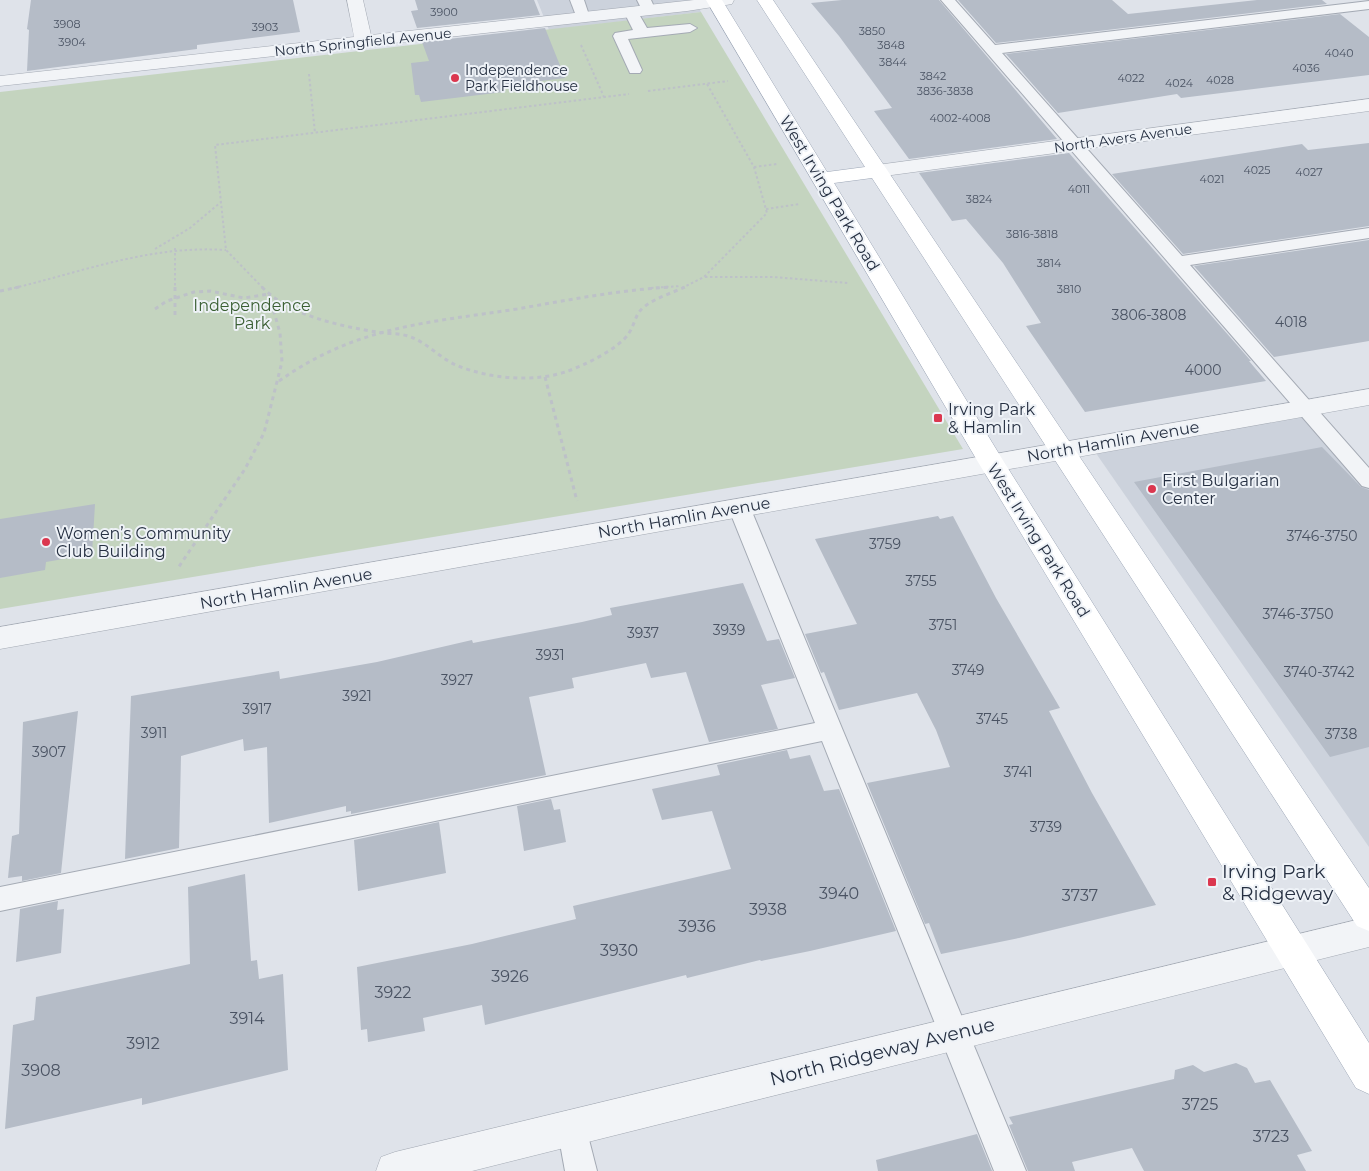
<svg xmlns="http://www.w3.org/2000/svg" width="1369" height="1171" viewBox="0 0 1369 1171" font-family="Montserrat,sans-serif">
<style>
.built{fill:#ccd2dc}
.green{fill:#c4d4bf}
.building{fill:#b5bcc7}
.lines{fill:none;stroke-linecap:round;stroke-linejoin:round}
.lane-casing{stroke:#a4aab4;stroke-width:2}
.street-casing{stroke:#a4aab4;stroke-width:1}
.primary-casing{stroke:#9da7b7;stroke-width:1}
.path-far1{stroke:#bdc1c8;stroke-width:2;stroke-dasharray:2.5 2.5;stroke-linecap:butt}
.path{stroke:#bdc1c8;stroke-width:3;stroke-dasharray:4 4;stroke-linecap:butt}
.lane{fill:#f2f4f7;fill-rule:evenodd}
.street{fill:#f2f4f7;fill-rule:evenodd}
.primary{fill:#fff;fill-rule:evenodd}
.poi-dot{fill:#db374f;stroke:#eef2f7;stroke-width:2}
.labels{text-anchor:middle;stroke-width:4;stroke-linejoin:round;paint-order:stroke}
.far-number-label{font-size:11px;fill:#4a5363}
.far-street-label{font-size:14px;fill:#263042;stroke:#eef2f7}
.far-poi-label{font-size:14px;fill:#263042;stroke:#eef2f7;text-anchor:start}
.number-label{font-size:14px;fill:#4a5363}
.street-label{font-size:16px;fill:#263042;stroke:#eef2f7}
.park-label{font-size:16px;fill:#3a5f32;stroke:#eef2f7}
.poi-label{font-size:16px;fill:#263042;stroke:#eef2f7;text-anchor:start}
.near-number-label{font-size:16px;fill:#4a5363}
.near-poi-label{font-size:19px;fill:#263042;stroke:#eef2f7;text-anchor:start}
.near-street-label{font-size:19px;fill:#263042;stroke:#eef2f7}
</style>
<rect width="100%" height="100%" fill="#dfe3ea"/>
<g class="built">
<polygon points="537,0 694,0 701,12 549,30"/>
<polygon points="1306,413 1369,485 1369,847 1093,449"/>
</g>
<polygon class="green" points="701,12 963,449 0,609 0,92"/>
<g class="building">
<polygon points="31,0 293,0 300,32 197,45 197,49 27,71 29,30 27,29"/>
<polygon points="415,0 534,0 540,15 417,28 411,11 418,10"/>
<polygon points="842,0 939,0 1057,139 909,159 874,111 892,108 839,36 811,3"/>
<polygon points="958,0 1112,0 1128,14 1257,0 1322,0 1327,4 996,43"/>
<polygon points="1340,14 1369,37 1369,75 1181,98 1177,94 1058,113 1006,54"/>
<polygon points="545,28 565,78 502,86 504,92 421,102 419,95 415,95 411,63 429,61 422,42"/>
<polygon points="1369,143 1369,226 1183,254 1112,174 1302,144 1308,150"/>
<polygon points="1069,153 1251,361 1249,361 1266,381 1085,412 1026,326 1041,323 1003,263 966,219 952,221 919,173"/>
<polygon points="1369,240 1369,341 1274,357 1194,266"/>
<polygon points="1322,447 1361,487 1369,490 1369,747 1330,757 1134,482"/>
<polygon points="95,504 92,554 46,562 45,570 0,578 0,519"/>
<polygon points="938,516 940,519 953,516 996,598 1060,708 1049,711 1092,793 1156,905 1019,938 941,954 929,923 925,924 867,783 950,767 936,730 917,693 839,710 824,672 821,673 805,634 857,624 815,539"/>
<polygon points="743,583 767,641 779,639 795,678 761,685 778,729 709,742 686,672 651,678 646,663 572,678 574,688 529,697 546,775 351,814 351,811 346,812 346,806 269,823 267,747 244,751 243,739 181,756 179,848 125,859 131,696 279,671 280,679 377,662 472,640 473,643 582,622 612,615 610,608"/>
<polygon points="78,711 61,873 22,881 22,876 8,878 12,836 19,834 23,722"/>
<polygon points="787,750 790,759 810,755 824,791 839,789 896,931 810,951 761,961 760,960 687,978 686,975 485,1025 482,1005 423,1018 425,1031 368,1042 367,1029 361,1030 357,967 472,944 576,919 573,906 731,869 712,811 662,820 652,789 720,775 717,765"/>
<polygon points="551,799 554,810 560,809 566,842 524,851 517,806"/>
<polygon points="439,822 446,873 358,891 354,840"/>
<polygon points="245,874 251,961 257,960 259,979 283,974 288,1070 142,1105 142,1098 5,1129 13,1025 34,1020 36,997 190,964 188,887"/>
<polygon points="58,901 57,910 64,909 61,953 16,962 20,909"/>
<polygon points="1236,1063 1247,1068 1255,1083 1270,1080 1312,1151 1297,1155 1306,1171 1144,1171 1132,1148 1072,1162 1075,1171 1028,1171 1009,1125 1013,1124 1009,1117 1174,1079 1175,1070 1193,1065 1204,1072"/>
<polygon points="977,1134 992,1171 878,1171 876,1160"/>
</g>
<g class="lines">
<defs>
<g id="lane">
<polygon points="570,0 584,0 590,18 588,21 578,21"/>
<polygon points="637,0 651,0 656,11 654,14 644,14"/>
<polygon points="941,0 955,0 995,45 1369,1 1369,9 1002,53 1182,256 1369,228 1369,238 1190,265 1369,468 1369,488 1362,486"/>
<polygon points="631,8 636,9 647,28 690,24 697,28 690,32 628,39 642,70 640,73 630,73 613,36 615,33 633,30 624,12"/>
<polygon points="739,500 747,502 750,507 1026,1171 994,1171 822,741 0,911 0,887 815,723 728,507 731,502"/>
<polygon points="572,1112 583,1116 597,1171 565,1171 557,1127 561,1116"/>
</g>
<g id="street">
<polygon points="347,0 363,0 371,35 694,0 734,0 732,4 726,5 687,11 0,86 0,76 354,37"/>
<polygon points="1369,99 1369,111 877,177 870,175 867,171 870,167 877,165"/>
<polygon points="1369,389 1369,405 0,649 0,627"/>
<polygon points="1369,917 1369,947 472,1171 376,1171 381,1157 395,1152"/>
</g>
<polygon id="primary" points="706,0 722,0 827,172 865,167 757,0 773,0 1369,888 1369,931 1357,926 872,178 834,183 1004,462 1369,1043 1369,1094 1356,1088 978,462"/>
</defs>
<use href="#lane" class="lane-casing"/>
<use href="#street" class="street-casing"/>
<use href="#primary" class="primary-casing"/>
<g class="path-far1">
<polyline points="581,45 604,97"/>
<polyline points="309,74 315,133"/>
<polyline points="648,91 728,81"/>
<polyline points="754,167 777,164"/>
<polyline points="766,209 800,204"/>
<polyline points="175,248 175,288"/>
<polyline points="155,249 190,228 221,202"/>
<polyline points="705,277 773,277 848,283"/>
<path d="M 14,288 C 85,271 151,245 226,250"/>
<polyline points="263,288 226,250 215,145 629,94"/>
<polyline points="651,288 681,286"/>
<polyline points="682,288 704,277 767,213 754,167 707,84"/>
</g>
<g class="path">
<polyline points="175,287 175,316"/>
<path d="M 262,287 C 289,315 339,326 377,332 C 388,334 401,333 411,337 C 427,343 440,358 456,365 C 489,379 535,383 568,371 C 585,365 620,348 629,333 C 635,324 635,314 644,307 C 655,298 672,293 685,287"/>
<polyline points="0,291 19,287"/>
<polyline points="155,309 167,301 194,292 210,291 244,298 269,294 280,333 282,362 264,433 245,469 178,568"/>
<polyline points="545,377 577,501"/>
<path d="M 279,381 C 357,326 426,323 517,309 C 568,300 619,290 671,287"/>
</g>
<use href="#lane" class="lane"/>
<use href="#street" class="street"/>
<use href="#primary" class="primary"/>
</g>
<g class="poi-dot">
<circle cx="455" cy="78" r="5"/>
<rect x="933" y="413" width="10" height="10" rx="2.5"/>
<circle cx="1152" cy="489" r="5"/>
<circle cx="46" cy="542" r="5"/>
<rect x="1207" y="877" width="10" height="10" rx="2.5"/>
</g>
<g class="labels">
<g class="far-number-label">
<text x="444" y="16">3900</text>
<text x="67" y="28">3908</text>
<text x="265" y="31">3903</text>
<text x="872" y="35">3850</text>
<text x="72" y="46">3904</text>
<text x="891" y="49">3848</text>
<text x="1339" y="57">4040</text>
<text x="893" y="66">3844</text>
<text x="1306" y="72">4036</text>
<text x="933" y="80">3842</text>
<text x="1131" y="82">4022</text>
<text x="1220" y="84">4028</text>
<text x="1179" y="87">4024</text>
<text x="945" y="95">3836-3838</text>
<text x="960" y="122">4002-4008</text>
<text x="1257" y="174">4025</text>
<text x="1309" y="176">4027</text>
<text x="1212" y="183">4021</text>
<text x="1079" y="193">4011</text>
<text x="979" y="203">3824</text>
<text x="1032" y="238">3816-3818</text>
<text x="1049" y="267">3814</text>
<text x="1069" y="293">3810</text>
</g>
<g class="far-street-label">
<text transform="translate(363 42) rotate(-6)" y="5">North Springfield Avenue</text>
<text transform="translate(1123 138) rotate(-8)" y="5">North Avers Avenue</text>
</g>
<g class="far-poi-label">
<text x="465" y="75">Independence<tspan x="465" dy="16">Park Fieldhouse</tspan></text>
</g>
<g class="number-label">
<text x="1149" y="320">3806-3808</text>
<text x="1291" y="327">4018</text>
<text x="1203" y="375">4000</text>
<text x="1322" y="541">3746-3750</text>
<text x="885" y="549">3759</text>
<text x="921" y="586">3755</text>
<text x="1298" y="619">3746-3750</text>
<text x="943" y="630">3751</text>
<text x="729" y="635">3939</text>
<text x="643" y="638">3937</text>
<text x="550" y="660">3931</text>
<text x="968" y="675">3749</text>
<text x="1319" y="677">3740-3742</text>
<text x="457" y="685">3927</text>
<text x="357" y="701">3921</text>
<text x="257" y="714">3917</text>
<text x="992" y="724">3745</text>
<text x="154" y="738">3911</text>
<text x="1341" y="739">3738</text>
<text x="49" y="757">3907</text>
<text x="1018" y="777">3741</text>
<text x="1046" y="832">3739</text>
</g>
<g class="street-label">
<text transform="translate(830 193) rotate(59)" y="6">West Irving Park Road</text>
<text transform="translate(1113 441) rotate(-10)" y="6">North Hamlin Avenue</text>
<text transform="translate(684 517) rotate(-10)" y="6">North Hamlin Avenue</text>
<text transform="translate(1039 540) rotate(58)" y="6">West Irving Park Road</text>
<text transform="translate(286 588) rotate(-10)" y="6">North Hamlin Avenue</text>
</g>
<g class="park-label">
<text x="252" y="311">Independence<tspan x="252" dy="18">Park</tspan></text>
</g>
<g class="poi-label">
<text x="948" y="415">Irving Park<tspan x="948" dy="18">&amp; Hamlin</tspan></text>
<text x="1162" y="486">First Bulgarian<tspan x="1162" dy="18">Center</tspan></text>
<text x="56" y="539">Women’s Community<tspan x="56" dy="18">Club Building</tspan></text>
</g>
<g class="near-number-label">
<text x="839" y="899">3940</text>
<text x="1080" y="901">3737</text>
<text x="768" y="915">3938</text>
<text x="697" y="932">3936</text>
<text x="619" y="956">3930</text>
<text x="510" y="982">3926</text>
<text x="393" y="998">3922</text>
<text x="247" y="1024">3914</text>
<text x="143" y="1049">3912</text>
<text x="41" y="1076">3908</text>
<text x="1200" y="1110">3725</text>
<text x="1271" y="1142">3723</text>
</g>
<g class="near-poi-label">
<text x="1222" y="878">Irving Park<tspan x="1222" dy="22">&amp; Ridgeway</tspan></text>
</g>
<g class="near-street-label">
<text transform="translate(882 1051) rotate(-14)" y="7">North Ridgeway Avenue</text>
</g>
</g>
</svg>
